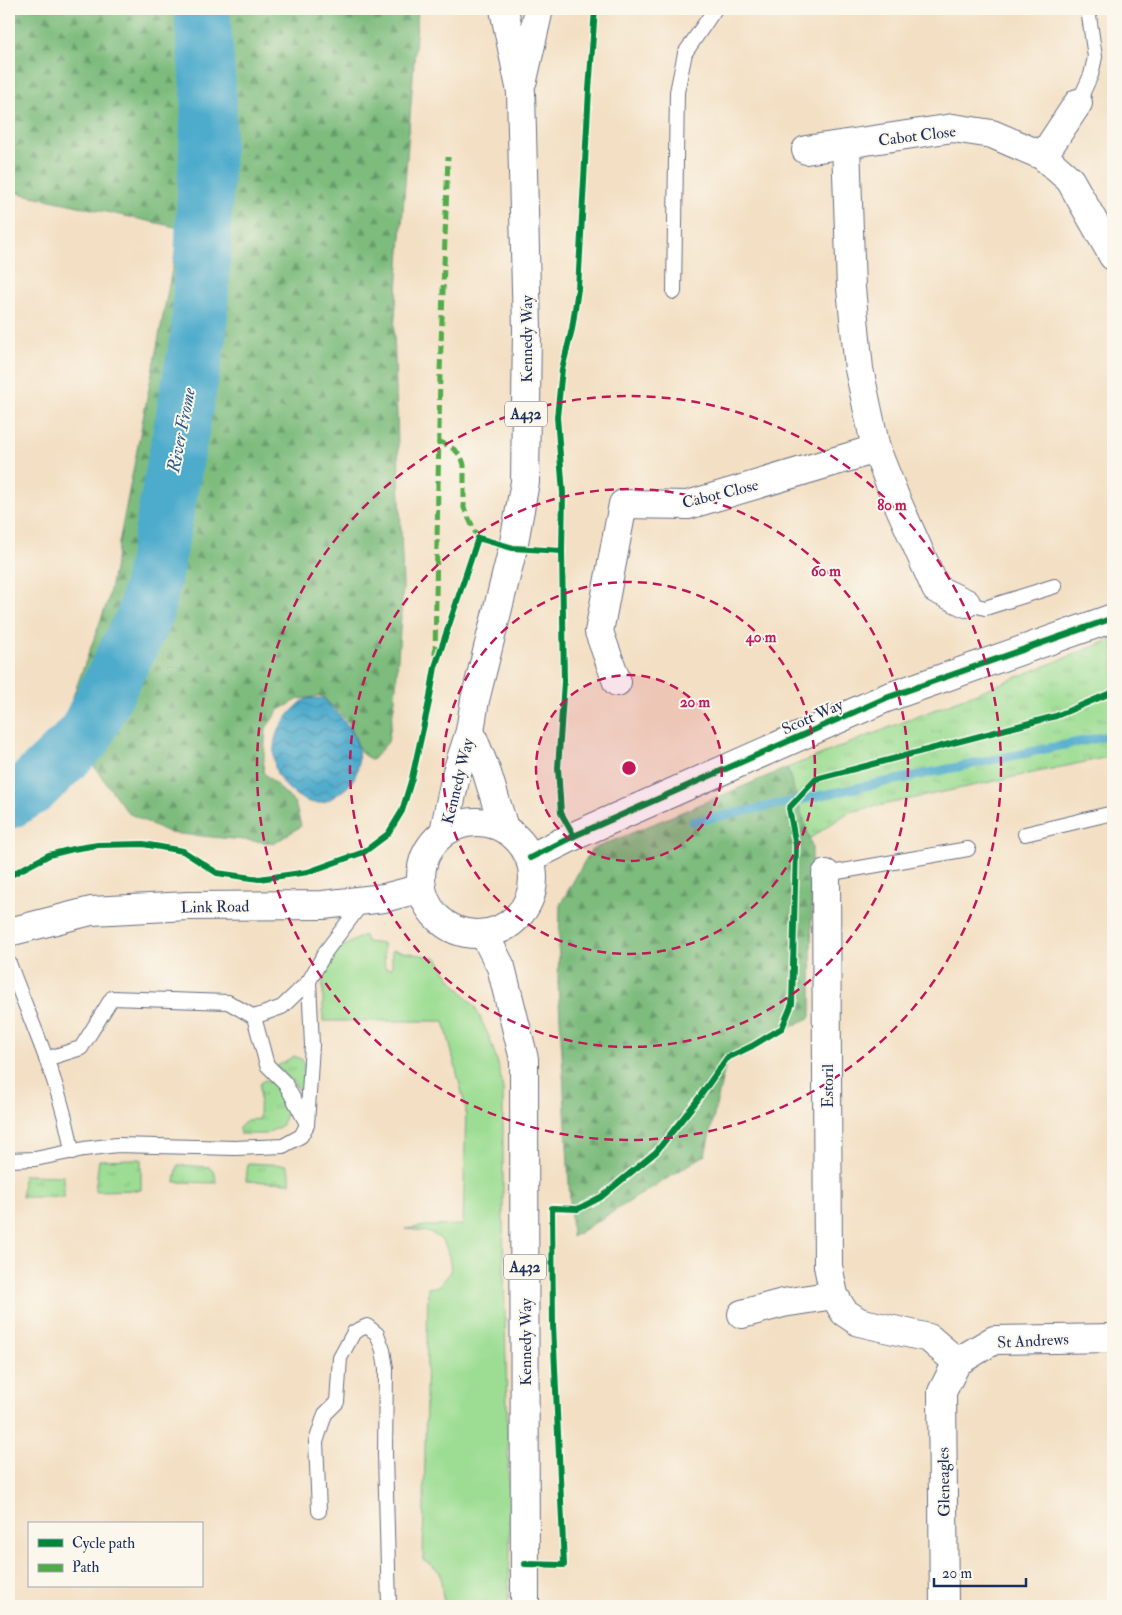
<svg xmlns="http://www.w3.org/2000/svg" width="1122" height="1615" viewBox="0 0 1122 1615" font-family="'IM FELL Double Pica',serif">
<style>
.grass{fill:url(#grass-tufts);stroke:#5c8678}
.forest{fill:url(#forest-firs);stroke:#4c766e}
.garden{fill:#9cdd93;stroke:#5c8678}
.water{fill:url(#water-waves);stroke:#346d95}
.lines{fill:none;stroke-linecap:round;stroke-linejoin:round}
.stream{stroke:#4eabcc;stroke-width:9}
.river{stroke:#4eabcc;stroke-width:56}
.service-casing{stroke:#676d81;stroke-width:16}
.minor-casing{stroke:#676d81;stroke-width:30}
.tertiary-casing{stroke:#676d81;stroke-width:30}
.secondary-casing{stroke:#676d81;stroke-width:30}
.primary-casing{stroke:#676d81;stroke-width:30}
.service{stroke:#fff;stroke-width:14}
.minor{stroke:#fff;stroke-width:28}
.tertiary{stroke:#fff;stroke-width:28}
.secondary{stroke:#fff;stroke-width:28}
.primary{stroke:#fff;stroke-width:28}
.quiet{stroke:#52ab49;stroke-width:5;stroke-dasharray:10 5;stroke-linecap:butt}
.cycleway-casing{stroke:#fbf7ec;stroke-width:9}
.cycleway{stroke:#00873e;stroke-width:6}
.ring{fill:none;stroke:#c2185b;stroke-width:2.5;stroke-dasharray:9 6}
.labels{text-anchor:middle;stroke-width:4;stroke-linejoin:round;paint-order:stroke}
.shield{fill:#fbf7ec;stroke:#5e6b89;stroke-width:1}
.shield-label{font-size:15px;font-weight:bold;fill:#1b2f5e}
.street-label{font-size:16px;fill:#1b2f5e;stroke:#fbf7ec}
.water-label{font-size:18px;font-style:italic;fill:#2d5a84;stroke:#fbf7ec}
.centre{fill:#c2185b;stroke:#fbf7ec;stroke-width:2.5}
.ring-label{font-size:15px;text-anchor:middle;font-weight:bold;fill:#c2185b;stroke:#fbf7ec;stroke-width:4;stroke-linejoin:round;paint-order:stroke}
</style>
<defs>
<pattern id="grass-tufts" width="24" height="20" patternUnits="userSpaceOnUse" patternTransform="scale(1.25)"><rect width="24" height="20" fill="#9cdd93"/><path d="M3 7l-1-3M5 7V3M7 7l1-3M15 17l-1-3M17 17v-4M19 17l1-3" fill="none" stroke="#86be81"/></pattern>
<pattern id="forest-firs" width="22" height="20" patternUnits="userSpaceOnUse" patternTransform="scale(1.25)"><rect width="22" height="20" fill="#7dbc7d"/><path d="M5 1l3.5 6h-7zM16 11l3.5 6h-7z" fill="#66996a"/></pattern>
<pattern id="water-waves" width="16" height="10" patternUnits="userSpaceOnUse" patternTransform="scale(1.25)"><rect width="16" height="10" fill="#4eabcc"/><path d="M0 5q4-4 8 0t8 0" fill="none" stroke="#408ca9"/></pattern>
</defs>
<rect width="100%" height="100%" fill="#fbf7ec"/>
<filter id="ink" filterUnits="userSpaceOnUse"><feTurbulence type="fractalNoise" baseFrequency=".02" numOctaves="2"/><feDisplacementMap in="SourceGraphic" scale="10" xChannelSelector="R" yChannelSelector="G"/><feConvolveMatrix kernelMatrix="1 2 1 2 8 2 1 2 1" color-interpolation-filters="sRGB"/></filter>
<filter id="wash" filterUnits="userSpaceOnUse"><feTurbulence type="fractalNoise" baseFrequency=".0096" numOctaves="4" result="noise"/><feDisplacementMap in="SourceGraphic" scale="20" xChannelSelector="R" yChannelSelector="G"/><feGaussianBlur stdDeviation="1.12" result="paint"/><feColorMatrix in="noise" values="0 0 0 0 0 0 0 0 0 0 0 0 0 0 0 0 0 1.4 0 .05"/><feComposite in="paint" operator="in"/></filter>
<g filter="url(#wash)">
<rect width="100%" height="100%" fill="#f3dfc3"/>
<g class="grass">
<polygon points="1113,639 1113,756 849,812 809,839 787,768"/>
<path d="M 294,1056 L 303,1060 L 305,1071 L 303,1096 C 296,1084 288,1075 276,1067 Z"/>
<path d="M 265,1080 C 275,1083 289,1095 288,1107 C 288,1112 283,1121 281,1126 L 265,1134 L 240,1134 L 239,1128 L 247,1120 L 259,1119 L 260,1083 Z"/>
<polygon points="141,1159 141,1190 95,1191 99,1160"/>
<polygon points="248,1163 286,1165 290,1173 290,1183 246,1181"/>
<polygon points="178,1165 209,1167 215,1174 216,1183 175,1182"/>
<polygon points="23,1175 64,1176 64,1197 22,1197"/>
</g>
<g class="forest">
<polygon points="9,9 418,9 394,331 403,587 395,700 388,742 372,760 361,753 349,723 322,696 299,699 279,710 266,728 263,772 295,803 301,826 275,843 170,833 128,813 63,724 108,600 180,228 9,191"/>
<polygon points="787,768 812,847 811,1017 727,1058 705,1155 572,1237 558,982 560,905 591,850"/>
</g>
<path class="garden" d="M 364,935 L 367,942 L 383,944 L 385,968 L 392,968 L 392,950 L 437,958 L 451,979 L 475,1007 L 489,1037 L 498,1064 L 503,1089 L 503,1222 L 510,1551 L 508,1606 L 448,1606 L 443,1598 L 440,1572 L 423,1559 L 428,1288 L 439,1286 L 451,1272 C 448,1237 439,1232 406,1229 L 425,1226 L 463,1225 L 466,1109 L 444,1021 L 323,1021 L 323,975 L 335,951 Z"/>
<path class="water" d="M 323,698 C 330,706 339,714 346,723 C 361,741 365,773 345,789 C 337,794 329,802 319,803 C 302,805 278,783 275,767 C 273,755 273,739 279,729 C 284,720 297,703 307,699 C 311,698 318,699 323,698 Z"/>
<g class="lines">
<polyline class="stream" points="692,822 1113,735"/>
<polyline class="river" points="9,801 31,788 84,737 145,615 155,571 199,333 209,101 202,9"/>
</g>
</g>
<g filter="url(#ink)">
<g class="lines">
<defs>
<g id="service">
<polyline points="1078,103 1091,75 1095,57 1088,9"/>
<polyline points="674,292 677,92 685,53 715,9"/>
<polyline points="966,603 985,608 1055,586"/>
<polyline points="1025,834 1113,813"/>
<polyline points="826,874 968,849"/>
<path d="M 9,963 C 32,1025 62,1087 72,1152"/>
<polyline points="254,1017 282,1007 309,981"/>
<polyline points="46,1059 81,1048 112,998 228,1002 254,1017 267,1065 285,1083 307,1124"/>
<polyline points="9,1160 35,1159 84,1149 117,1145 235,1148 283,1146 301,1136 307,1125 312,1045 309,981 326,951 363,902"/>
<polyline points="319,1511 316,1442 325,1414 337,1402 340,1358 354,1332 367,1326 377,1334 383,1350 386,1368 385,1454 389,1606"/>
</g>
<g id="minor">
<polyline points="846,145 851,288 859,369 876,449 896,499 936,589 966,603"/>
<polyline points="806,150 953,128 992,134 1043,156 1070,180 1113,256"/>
<polyline points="1043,156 1078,103"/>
<polyline points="617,682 599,632 623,504 688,505 876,449"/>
<polyline points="826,874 828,1266 834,1295 844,1312 859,1322 929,1338 957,1362"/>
<polyline points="742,1314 783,1303 834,1295"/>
<polyline points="957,1362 994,1340 1113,1338"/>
<polyline points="944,1606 942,1392 957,1362"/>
</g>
<polyline id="tertiary" points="530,858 574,836 886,698 1113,618"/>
<polyline id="secondary" points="9,932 91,911 188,906 323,905 384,898 422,888"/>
<g id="primary">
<polyline points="523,80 539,9"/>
<polyline points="470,731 487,773 504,828"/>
<circle cx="477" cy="878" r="56"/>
<polyline points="444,832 456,775 470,731 475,700 513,548 525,482 527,329 521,92 504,9"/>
<polyline points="484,934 501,967 524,1059 525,1606"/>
</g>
</defs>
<use href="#service" class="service-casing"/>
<use href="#minor" class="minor-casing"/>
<use href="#tertiary" class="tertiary-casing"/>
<use href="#secondary" class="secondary-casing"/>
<use href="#primary" class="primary-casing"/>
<use href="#service" class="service"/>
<use href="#minor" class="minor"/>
<use href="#tertiary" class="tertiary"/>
<use href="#secondary" class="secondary"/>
<use href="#primary" class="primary"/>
<g class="quiet">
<path d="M 438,441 C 450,446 461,451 464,465 L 464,508 L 478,538"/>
<polyline points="435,655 440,372 448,157"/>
</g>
<defs>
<g id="cycleway">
<polyline points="574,836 561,813 558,768 564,682 562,551 563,493 557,417 562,369 572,329 578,289 589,90 595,9"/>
<polyline points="530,858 574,836 886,698 1113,618"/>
<polyline points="9,876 49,855 73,849 98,845 143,844 183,851 217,873 259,879 308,872 364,852 388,834 402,811 412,778 429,702 435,667 478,538 513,548 562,551"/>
<polyline points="525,1564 564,1565 553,1325 552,1208 578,1209 601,1197 656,1152 696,1102 727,1058 752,1046 782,1028 792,1004 796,846 789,808 816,779 1056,716 1113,692"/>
</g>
</defs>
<use href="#cycleway" class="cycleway-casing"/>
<use href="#cycleway" class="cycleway"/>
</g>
</g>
<circle cx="629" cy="768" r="93" fill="#c2185b" fill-opacity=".12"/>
<g class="ring">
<circle cx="629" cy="768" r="93"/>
<circle cx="629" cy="768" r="186"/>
<circle cx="629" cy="768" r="279"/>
<circle cx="629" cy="768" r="372"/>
</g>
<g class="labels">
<g class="shield">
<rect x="505" y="401.5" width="42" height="25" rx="4"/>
<rect x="504" y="1254.5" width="42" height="25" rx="4"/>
</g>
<g class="shield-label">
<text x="526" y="419">A432</text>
<text x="525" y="1272">A432</text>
</g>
<g class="street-label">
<text transform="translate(917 135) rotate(-7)" y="6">Cabot Close</text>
<text transform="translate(526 339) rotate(-90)" y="6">Kennedy Way</text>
<text transform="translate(720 493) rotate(-14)" y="6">Cabot Close</text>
<text transform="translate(812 716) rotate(-24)" y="6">Scott Way</text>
<text transform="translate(457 781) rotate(-76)" y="6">Kennedy Way</text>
<text transform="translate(215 906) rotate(-1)" y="6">Link Road</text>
<text transform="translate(827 1086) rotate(-90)" y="6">Estoril</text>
<text transform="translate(1033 1340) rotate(-3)" y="6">St Andrews</text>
<text transform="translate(525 1342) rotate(-90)" y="6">Kennedy Way</text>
<text transform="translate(943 1482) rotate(-91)" y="6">Gleneagles</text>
</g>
<g class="water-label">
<text transform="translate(181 430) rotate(-79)" y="6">River Frome</text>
</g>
</g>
<circle cx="629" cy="768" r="8" class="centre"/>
<g class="ring-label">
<text x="892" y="510">80 m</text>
<text x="826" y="576">60 m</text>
<text x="761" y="642">40 m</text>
<text x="695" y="707">20 m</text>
</g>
<rect width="1122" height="1615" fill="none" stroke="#fbf7ec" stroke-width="30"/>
<rect x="28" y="1522" width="175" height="65" fill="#fbf7ec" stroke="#a1a7b3"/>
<rect x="38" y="1539" width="25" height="8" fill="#00873e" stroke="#a1a7b3"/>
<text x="72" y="1548" font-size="15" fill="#1b2f5e">Cycle path</text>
<rect x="38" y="1564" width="25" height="8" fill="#52ab49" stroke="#a1a7b3"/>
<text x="72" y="1572" font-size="15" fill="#1b2f5e">Path</text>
<path d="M934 1578v8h92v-8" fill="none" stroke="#1b2f5e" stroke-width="2.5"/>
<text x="942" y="1578" font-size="15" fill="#1b2f5e" stroke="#fbf7ec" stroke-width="4" paint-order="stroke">20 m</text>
</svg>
